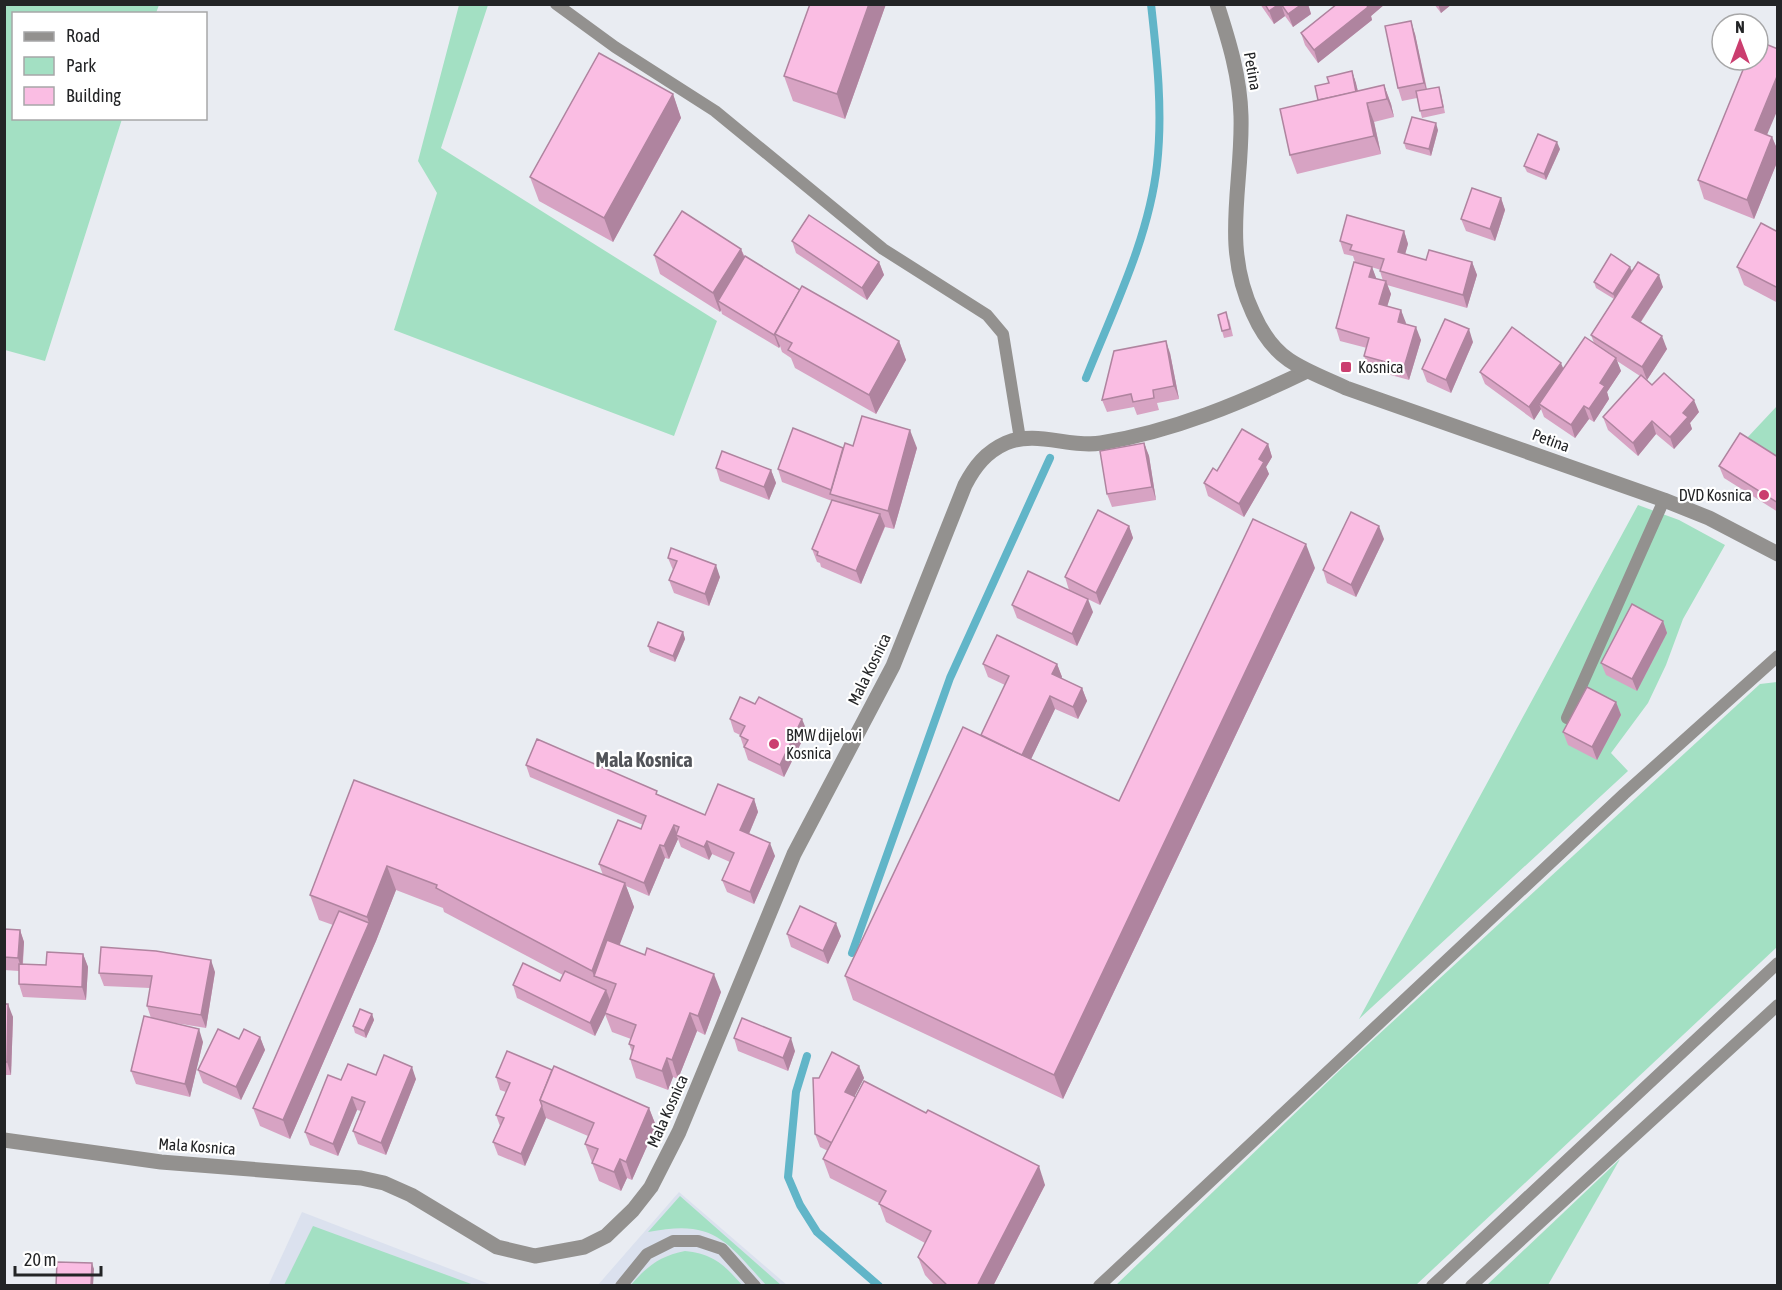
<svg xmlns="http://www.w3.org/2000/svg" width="1782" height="1290" viewBox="0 0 1782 1290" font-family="'Asap Condensed',sans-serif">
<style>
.built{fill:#dbe1ee}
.green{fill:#a3e0c3}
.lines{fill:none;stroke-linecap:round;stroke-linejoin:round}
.stream{stroke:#61b5c8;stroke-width:8}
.service{stroke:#93918f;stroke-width:12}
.minor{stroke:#93918f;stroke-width:15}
.tertiary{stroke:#93918f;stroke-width:15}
.wall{fill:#d7a3c3}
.shaded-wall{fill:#af849f}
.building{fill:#fabde3;stroke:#af849f;stroke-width:1.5}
.poi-dot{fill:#cb3e6f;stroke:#fff;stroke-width:2}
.labels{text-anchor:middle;stroke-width:4.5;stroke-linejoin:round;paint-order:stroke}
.street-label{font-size:16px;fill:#232426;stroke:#fff}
.poi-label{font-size:16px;fill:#232426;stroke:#fff;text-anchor:start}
.quarter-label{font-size:20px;font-weight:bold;fill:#525459;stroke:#fff}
</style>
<rect width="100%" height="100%" fill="#e9ecf2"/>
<g class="built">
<polygon points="679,1192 787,1285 597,1286"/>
<polygon points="302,1212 492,1285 268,1286"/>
</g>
<g class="green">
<polygon points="4,5 159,5 156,13 14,14 14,118 122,119 45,361 5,350"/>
<polygon points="459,5 488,5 441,148 717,321 674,436 394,330 437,193 418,161"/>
<polygon points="1777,406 1777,459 1747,438"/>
<polygon points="1638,505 1679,520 1725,545 1683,619 1666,665 1648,703 1611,753 1628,771 1359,1019"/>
<polygon points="1777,682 1777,947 1416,1285 1116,1285 1340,1070 1760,684"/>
<polygon points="1620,1159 1548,1285 1487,1285"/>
<path d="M 680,1196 L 781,1285 L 766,1285 C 725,1240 714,1219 648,1232 Z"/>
<polygon points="313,1226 474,1285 284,1285"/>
<path d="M 685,1251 C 714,1254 724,1265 742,1285 L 631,1285 C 647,1266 660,1256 685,1251 Z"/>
</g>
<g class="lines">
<g class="stream">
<path d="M 1086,378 C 1113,310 1149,238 1157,165 C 1163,112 1157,57 1151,4"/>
<polyline points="852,953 950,678 1050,458"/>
<polyline points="807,1056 796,1092 788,1177 800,1205 817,1232 879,1286"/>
</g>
<g class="service">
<polyline points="556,4 615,47 715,111 883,249 987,315 1003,334 1020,439"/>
<polyline points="1567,718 1664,500"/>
<polyline points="621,1286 647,1254 673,1241 698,1241 722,1249 755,1286"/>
<polyline points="1099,1286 1624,794 1778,656"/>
<polyline points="1432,1286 1778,963"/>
<polyline points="1471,1286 1778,1005"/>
</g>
<path class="minor" d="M 4,1140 L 161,1162 L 361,1178 L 384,1183 L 411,1195 L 497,1247 L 535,1256 L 584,1247 L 606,1236 L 633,1210 L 651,1187 L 679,1132 L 794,854 L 893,666 L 965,485 C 975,466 986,452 1006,443 C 1036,430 1070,448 1101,443 C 1174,431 1241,403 1307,371"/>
<path class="tertiary" d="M 1217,4 C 1229,41 1240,77 1241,116 C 1243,186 1221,245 1253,313 C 1261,331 1273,349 1289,360 C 1307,372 1327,379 1346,388 L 1664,500 L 1709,518 L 1778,554"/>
</g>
<g class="wall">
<polygon points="810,4 886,4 845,119 793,101 784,76"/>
<polygon points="1260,4 1308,4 1311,14 1293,27 1285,16 1274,24"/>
<polygon points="1337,4 1385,4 1371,16 1372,20 1318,63 1305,45 1301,33"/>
<polygon points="1434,4 1452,4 1441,13"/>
<polygon points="1415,34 1427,89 1441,93 1445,113 1422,118 1417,98 1402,101 1398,88"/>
<polygon points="1352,71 1358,91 1384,85 1391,104 1394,117 1374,122 1381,154 1297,174 1290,155 1318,100 1329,83"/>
<polygon points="673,94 681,118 613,242 539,201 530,177"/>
<polygon points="1438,130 1431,156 1406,149 1404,143"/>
<polygon points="1767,135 1772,137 1778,151 1778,160 1754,219 1704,199 1698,180"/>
<polygon points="1560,149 1546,180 1527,172 1524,166"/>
<polygon points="1501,198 1505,210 1495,241 1466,231 1461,219"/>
<polygon points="1404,231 1408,244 1405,254 1426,260 1472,262 1477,275 1467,308 1387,285 1391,294 1387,306 1401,310 1405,324 1421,340 1409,380 1369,369 1364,356 1367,348 1340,341 1336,328 1372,267 1376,279 1383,281 1380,271 1381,270 1355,262 1353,256 1344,254 1340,241"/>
<polygon points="1778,232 1778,303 1744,285 1737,267"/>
<polygon points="792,241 879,262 884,275 867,300 796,253"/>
<polygon points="741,249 745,257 800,290 899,341 906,360 876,414 795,368 791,358 782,352 780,346 779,348 722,314 721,310 720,312 660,274 654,255"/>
<polygon points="1632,272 1663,287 1641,322 1667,349 1647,380 1652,385 1699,412 1690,423 1692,429 1674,449 1656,434 1638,456 1608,430 1603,417 1640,376 1617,361 1621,371 1607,392 1609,399 1594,422 1589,419 1575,438 1544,417 1541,409 1534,420 1485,384 1480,372 1563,369 1594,343 1591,335 1614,299 1596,288 1594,282"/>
<polygon points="1229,319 1233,336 1224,338 1222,331"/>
<polygon points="1473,342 1451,393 1427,382 1422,369"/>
<polygon points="1170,353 1179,399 1157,403 1159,410 1137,415 1134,407 1107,412 1102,400"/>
<polygon points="1144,443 1149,456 1156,500 1112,507 1107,494"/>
<polygon points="1268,444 1272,457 1266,467 1269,474 1244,517 1208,496 1204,483 1217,471"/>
<polygon points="853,446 917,448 894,529 885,527 861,584 821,567 820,563 817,562 812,549 832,501 782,482 778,469 843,448"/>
<polygon points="1778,457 1778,512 1724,478 1719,466"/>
<polygon points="716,468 771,470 776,483 769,500 720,481"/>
<polygon points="1129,526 1133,538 1100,605 1069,590 1065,577"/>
<polygon points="1384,539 1356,597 1327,583 1323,570"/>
<polygon points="668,558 720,577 709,606 674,593 669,580 673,570"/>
<polygon points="1315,568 1063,1099 853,1000 845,976 981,735 1005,685 988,677 983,664 1057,664 1062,677 1061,678 1082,688 1087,701 1078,719 1055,709 1031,759 1119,801"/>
<polygon points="1012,605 1093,612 1077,646 1017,618"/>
<polygon points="1663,621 1667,633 1637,691 1606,675 1601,663"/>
<polygon points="683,632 685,639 675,662 650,652 648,646"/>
<polygon points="1616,702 1621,715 1597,760 1568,745 1563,732"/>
<polygon points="755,704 807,731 784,777 748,760 740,736 740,735 734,732 730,719"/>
<polygon points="526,765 659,795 705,815 754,799 758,812 749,834 775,856 754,904 727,892 722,880 730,862 712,854 709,860 681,847 678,839 669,859 665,858 649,896 626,886 634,907 619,945 721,992 705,1035 697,1031 678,1079 673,1077 668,1090 636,1078 630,1059 632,1052 629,1044 631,1039 612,1032 605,1014 595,1036 517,998 513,985 560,981 563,975 444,912 443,908 396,890 376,941 290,1139 260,1126 253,1108 333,925 319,920 310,895 354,780 603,875 599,864 641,829 643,825 530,777"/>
<polygon points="4,929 20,930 24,942 23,964 46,965 83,954 88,967 86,1000 23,997 19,984 19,971 4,970"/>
<polygon points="787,934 841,936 828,964 791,947"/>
<polygon points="215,972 206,1028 163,1021 203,1042 190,1097 136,1084 131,1071 151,1018 147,1006 150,988 104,986 99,973"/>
<polygon points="4,1004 13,1017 11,1075 4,1075"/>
<polygon points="372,1014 374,1020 366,1038 355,1033 353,1026"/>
<polygon points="260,1037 265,1050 241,1100 203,1083 198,1070"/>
<polygon points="734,1038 795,1051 788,1071 738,1051"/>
<polygon points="859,1066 864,1078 854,1097 1045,1185 993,1286 935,1286 925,1275 918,1257 925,1243 886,1222 879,1203 830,1178 823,1159 828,1151 820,1147 815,1134 819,1078"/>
<polygon points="552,1070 649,1108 656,1126 632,1180 627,1178 621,1191 599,1181 585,1144 588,1136 546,1118 525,1166 498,1155 493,1142 500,1126 496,1115 506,1092 500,1090 496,1077"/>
<polygon points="376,1075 416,1079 386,1155 358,1144 353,1131 361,1111 357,1110 338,1156 310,1145 305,1132 341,1080"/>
</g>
<g class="shaded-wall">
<polygon points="869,4 886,4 845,119 837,94"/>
<polygon points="1279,4 1281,4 1285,16 1274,24 1269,11"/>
<polygon points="1302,4 1308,4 1311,14 1293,27 1288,14"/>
<polygon points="1365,4 1385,4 1371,16 1372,20 1318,63 1314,50"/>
<polygon points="1438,4 1452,4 1441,13"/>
<polygon points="1411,21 1415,34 1428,96 1424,83"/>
<polygon points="1352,71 1356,83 1362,111 1358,98"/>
<polygon points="1778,74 1778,109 1761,149 1755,130"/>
<polygon points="1384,85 1391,104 1394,117 1387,99"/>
<polygon points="673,94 681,118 613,242 604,218"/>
<polygon points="1367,103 1374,122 1381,154 1374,136"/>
<polygon points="1436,123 1438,130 1431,156 1429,149"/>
<polygon points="1772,137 1778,151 1778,160 1754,219 1747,200"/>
<polygon points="1557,142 1560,149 1546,180 1544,174"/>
<polygon points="1501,198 1505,210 1495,241 1490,229"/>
<polygon points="1404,231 1408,244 1402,265 1398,252"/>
<polygon points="741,249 748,267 718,301 721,310 720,312 713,293"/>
<polygon points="879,262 884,275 867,300 862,288"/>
<polygon points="1472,262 1477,275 1467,308 1463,295"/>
<polygon points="1372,267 1377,280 1369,277"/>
<polygon points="1630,267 1633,273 1616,300 1613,294"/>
<polygon points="1659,275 1663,287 1636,329 1632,317"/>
<polygon points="1386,281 1391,294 1384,317 1379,304"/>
<polygon points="1401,310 1406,323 1402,334 1398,322"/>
<polygon points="1416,327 1421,340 1409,380 1404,367"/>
<polygon points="1469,329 1473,342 1451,393 1446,380"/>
<polygon points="775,334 780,346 779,348 774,335"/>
<polygon points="1662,336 1667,349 1647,380 1642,367"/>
<polygon points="899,341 906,360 876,414 869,395"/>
<polygon points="1166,341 1170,353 1179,399 1174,386"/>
<polygon points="1616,358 1621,371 1607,392 1609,399 1594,422 1589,409 1600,383"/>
<polygon points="1561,363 1566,375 1539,404 1541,409 1534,420 1529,407"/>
<polygon points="1694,400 1699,412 1690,423 1692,429 1674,449 1670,437 1683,413"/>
<polygon points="1584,406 1589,419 1575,438 1571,425"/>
<polygon points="1652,421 1656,434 1638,456 1633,443"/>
<polygon points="910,430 917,448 894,529 888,511"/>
<polygon points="1144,443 1149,456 1156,500 1152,487"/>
<polygon points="1268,444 1272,457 1266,467 1269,474 1244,517 1239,504 1259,459"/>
<polygon points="771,470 776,483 769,500 764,487"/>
<polygon points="880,514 885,526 861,584 856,571"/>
<polygon points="1129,526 1133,538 1100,605 1096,593"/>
<polygon points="1379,526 1384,539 1356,597 1351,585"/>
<polygon points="1306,544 1315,568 1063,1099 1054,1075"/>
<polygon points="716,565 720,577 709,606 705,594"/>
<polygon points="1088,599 1093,612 1077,646 1072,634"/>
<polygon points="1663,621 1667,633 1637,691 1632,679"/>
<polygon points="683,632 685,639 675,662 673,656"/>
<polygon points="1057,664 1062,677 1057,687 1052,674"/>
<polygon points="1082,688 1087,701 1078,719 1073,707"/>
<polygon points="1050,696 1055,709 1023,776 1018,763"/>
<polygon points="1616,702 1621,715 1597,760 1592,747"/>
<polygon points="802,719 807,731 784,777 780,765"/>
<polygon points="754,799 758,812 745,843 740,830"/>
<polygon points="674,825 677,835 676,835 678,839 669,859 664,846"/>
<polygon points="707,841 712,854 709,860 704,847"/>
<polygon points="770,843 775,856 754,904 750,892"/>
<polygon points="660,845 665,858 649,896 644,883"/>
<polygon points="387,866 396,890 376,941 290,1139 283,1120 369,923 367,917"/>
<polygon points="625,883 634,907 606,981 594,976 592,971"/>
<polygon points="836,923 841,936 828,964 823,951"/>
<polygon points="20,930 24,942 22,971 18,958"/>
<polygon points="83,954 88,967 86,1000 82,987"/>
<polygon points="211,960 215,972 206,1028 201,1015"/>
<polygon points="714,974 721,992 705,1035 698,1016"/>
<polygon points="606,990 611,1003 595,1036 590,1023"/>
<polygon points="8,1004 13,1017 11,1075 7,1062"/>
<polygon points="690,1013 697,1031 678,1079 672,1060"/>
<polygon points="372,1014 374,1020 366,1038 364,1031"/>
<polygon points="199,1029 203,1042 190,1097 185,1084"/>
<polygon points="260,1037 265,1050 241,1100 236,1087"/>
<polygon points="791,1038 795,1051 788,1071 783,1058"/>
<polygon points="667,1058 673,1077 668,1090 662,1071"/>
<polygon points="859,1066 864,1078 850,1105 845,1092"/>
<polygon points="412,1067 416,1079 386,1155 381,1143"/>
<polygon points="352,1097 357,1110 338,1156 333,1144"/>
<polygon points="542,1106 546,1118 525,1166 521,1154"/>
<polygon points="649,1108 656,1126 632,1180 626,1162"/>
<polygon points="620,1159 627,1178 621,1191 614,1172"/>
<polygon points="1039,1166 1045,1185 993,1286 977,1286"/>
<polygon points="92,1263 94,1269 93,1286 91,1286"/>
</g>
<g class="building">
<polygon points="810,4 869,4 837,94 784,76"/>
<polygon points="1265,4 1279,4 1269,11"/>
<polygon points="1281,4 1302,4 1288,14"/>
<polygon points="1337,4 1366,4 1368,7 1314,50 1301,33"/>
<polygon points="1411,21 1424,83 1398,88 1385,26"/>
<polygon points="1758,41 1778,49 1778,74 1755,130 1772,137 1747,200 1698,180 1747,60 1758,60"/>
<polygon points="599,53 673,94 604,218 530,177"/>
<polygon points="1352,71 1356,92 1318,100 1315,86 1329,83 1327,77"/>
<polygon points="1384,85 1387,99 1367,103 1374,136 1290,155 1280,109"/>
<polygon points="1439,87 1443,107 1420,111 1416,91"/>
<polygon points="1412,117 1436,123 1429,149 1404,143"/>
<polygon points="1538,134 1557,142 1544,174 1524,166"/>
<polygon points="1472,188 1501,198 1490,229 1461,219"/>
<polygon points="682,211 741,249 713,293 654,255"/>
<polygon points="809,215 879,262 862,288 792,241"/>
<polygon points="1347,215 1404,231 1398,252 1426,260 1429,250 1472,262 1463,295 1380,271 1384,259 1350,250 1352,245 1340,241"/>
<polygon points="1761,223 1778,232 1778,288 1737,267"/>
<polygon points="1611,254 1630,267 1613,294 1594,282"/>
<polygon points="745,256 800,290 774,335 718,301"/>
<polygon points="1354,262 1372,267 1369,277 1386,281 1379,304 1401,310 1398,322 1416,327 1404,367 1364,356 1369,338 1336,328"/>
<polygon points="1638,262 1659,275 1632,317 1662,336 1642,367 1591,335"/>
<polygon points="802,286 899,341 869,395 788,350 792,343 775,334"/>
<polygon points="1226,312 1230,329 1222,331 1218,315"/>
<polygon points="1445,319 1469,329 1446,380 1422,369"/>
<polygon points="1512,327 1561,363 1529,407 1480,372"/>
<polygon points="1585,337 1616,358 1600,383 1605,386 1589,409 1584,406 1571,425 1539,404"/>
<polygon points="1166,341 1174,386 1153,390 1154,398 1133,402 1131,394 1102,400 1114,351"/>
<polygon points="1664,373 1694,400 1683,413 1688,417 1670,437 1652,421 1633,443 1603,417 1641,375 1652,385"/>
<polygon points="862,416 910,430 888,511 830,494 845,443 853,446"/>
<polygon points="793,428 843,448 831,490 778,469"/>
<polygon points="1242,429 1268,444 1259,459 1264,462 1239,504 1204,483 1213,468 1217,471"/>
<polygon points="1740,433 1778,457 1778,503 1719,466"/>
<polygon points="1144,443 1152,487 1107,494 1100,451"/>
<polygon points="722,451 771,470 764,487 716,468"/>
<polygon points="832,500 880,514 856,571 817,555 818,552 812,549"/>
<polygon points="1098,510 1129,526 1096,593 1065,577"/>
<polygon points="1351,512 1379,526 1351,585 1323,570"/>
<polygon points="1253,519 1306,544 1054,1075 845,976 963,727 1119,801"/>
<polygon points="671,548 716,565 705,594 669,580 677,561 668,558"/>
<polygon points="1028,571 1088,599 1072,634 1012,605"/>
<polygon points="1632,604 1663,621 1632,679 1601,663"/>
<polygon points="658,622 683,632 673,656 648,646"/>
<polygon points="997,635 1057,664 1052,674 1082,688 1073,707 1050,696 1022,755 981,735 1009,676 983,664"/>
<polygon points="1587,687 1616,702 1592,747 1563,732"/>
<polygon points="740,697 755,704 759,697 802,719 780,765 744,747 748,740 740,736 745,726 730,719"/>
<polygon points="537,739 657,791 656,794 705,815 718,784 754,799 740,830 770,843 750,892 722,880 734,853 707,841 704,847 676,835 679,827 674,825 664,846 660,845 644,883 599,864 618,820 641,829 646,816 526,765"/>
<polygon points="354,780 625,883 592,971 436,888 437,885 387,866 367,917 310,895"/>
<polygon points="800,906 836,923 823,951 787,934"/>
<polygon points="339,911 369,923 283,1120 253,1108"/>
<polygon points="4,929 20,930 18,958 4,957"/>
<polygon points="607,940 645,955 647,948 714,974 698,1016 690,1013 672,1060 667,1058 662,1071 630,1059 634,1046 629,1044 636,1025 605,1013 616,984 594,976"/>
<polygon points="101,947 156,951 211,960 201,1015 147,1006 152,976 99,973"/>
<polygon points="47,952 83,954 82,987 19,984 19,964 46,965"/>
<polygon points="523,963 560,981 565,971 606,990 590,1023 513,985"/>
<polygon points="4,1004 8,1004 7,1062 4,1062"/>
<polygon points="360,1009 372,1014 364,1031 353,1026"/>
<polygon points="144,1016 199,1029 185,1084 131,1071"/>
<polygon points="742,1018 791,1038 783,1058 734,1038"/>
<polygon points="218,1029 239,1039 244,1029 260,1037 236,1087 198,1070"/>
<polygon points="507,1051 552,1070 540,1100 542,1106 521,1154 493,1142 504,1118 496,1115 510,1083 496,1077"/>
<polygon points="832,1052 859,1066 845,1092 856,1097 832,1143 815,1134 813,1078 819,1078"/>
<polygon points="384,1055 412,1067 381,1143 353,1131 365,1102 352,1097 333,1144 305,1132 328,1075 341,1080 348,1064 376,1075"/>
<polygon points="554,1066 649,1108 626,1162 620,1159 614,1172 592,1163 598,1149 585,1144 594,1123 540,1100"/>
<polygon points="864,1081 926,1113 928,1110 1039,1166 977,1286 948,1286 918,1257 931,1231 879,1204 886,1191 823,1159"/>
<polygon points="57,1262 92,1263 91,1286 56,1286"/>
</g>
<g class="poi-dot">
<rect x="1340" y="361" width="12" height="12" rx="3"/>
<circle cx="1764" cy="495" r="6"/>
<circle cx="774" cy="744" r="6"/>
</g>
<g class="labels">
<g class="street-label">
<text transform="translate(1253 71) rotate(80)" y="6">Petina</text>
<text transform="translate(1551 440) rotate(20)" y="6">Petina</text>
<text transform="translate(869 669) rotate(-64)" y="6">Mala Kosnica</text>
<text transform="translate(667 1111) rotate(-66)" y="6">Mala Kosnica</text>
<text transform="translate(197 1146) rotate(4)" y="6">Mala Kosnica</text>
</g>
<g class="poi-label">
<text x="1358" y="373">Kosnica</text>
<text x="1752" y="501" text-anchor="end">DVD Kosnica</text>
<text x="786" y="741">BMW dijelovi<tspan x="786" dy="18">Kosnica</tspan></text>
</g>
<g class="quarter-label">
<text x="644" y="767">Mala Kosnica</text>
</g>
</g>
<rect width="1782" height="1290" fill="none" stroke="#232426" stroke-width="12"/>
<rect x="12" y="12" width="195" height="108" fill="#ffffff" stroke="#a7a7a8" stroke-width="1.5"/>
<rect x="24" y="32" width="30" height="9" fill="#93918f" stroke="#a7a7a8" stroke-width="1.5"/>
<text x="66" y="42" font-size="18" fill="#232426">Road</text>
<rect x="24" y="57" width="30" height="18" fill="#a3e0c3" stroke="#a7a7a8" stroke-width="1.5"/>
<text x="66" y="72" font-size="18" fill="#232426">Park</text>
<rect x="24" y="87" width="30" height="18" fill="#fabde3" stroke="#a7a7a8" stroke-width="1.5"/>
<text x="66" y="102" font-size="18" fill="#232426">Building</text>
<g transform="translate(1740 42)"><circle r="28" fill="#ffffff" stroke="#a7a7a8" stroke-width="1.5"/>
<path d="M0-4.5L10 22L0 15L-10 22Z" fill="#cb3e6f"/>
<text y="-9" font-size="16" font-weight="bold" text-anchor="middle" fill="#232426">N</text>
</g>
<path d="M15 1266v9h86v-9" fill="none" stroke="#232426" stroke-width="3"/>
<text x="24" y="1266" font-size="18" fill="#232426" stroke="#ffffff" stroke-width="4.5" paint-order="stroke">20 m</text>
</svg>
